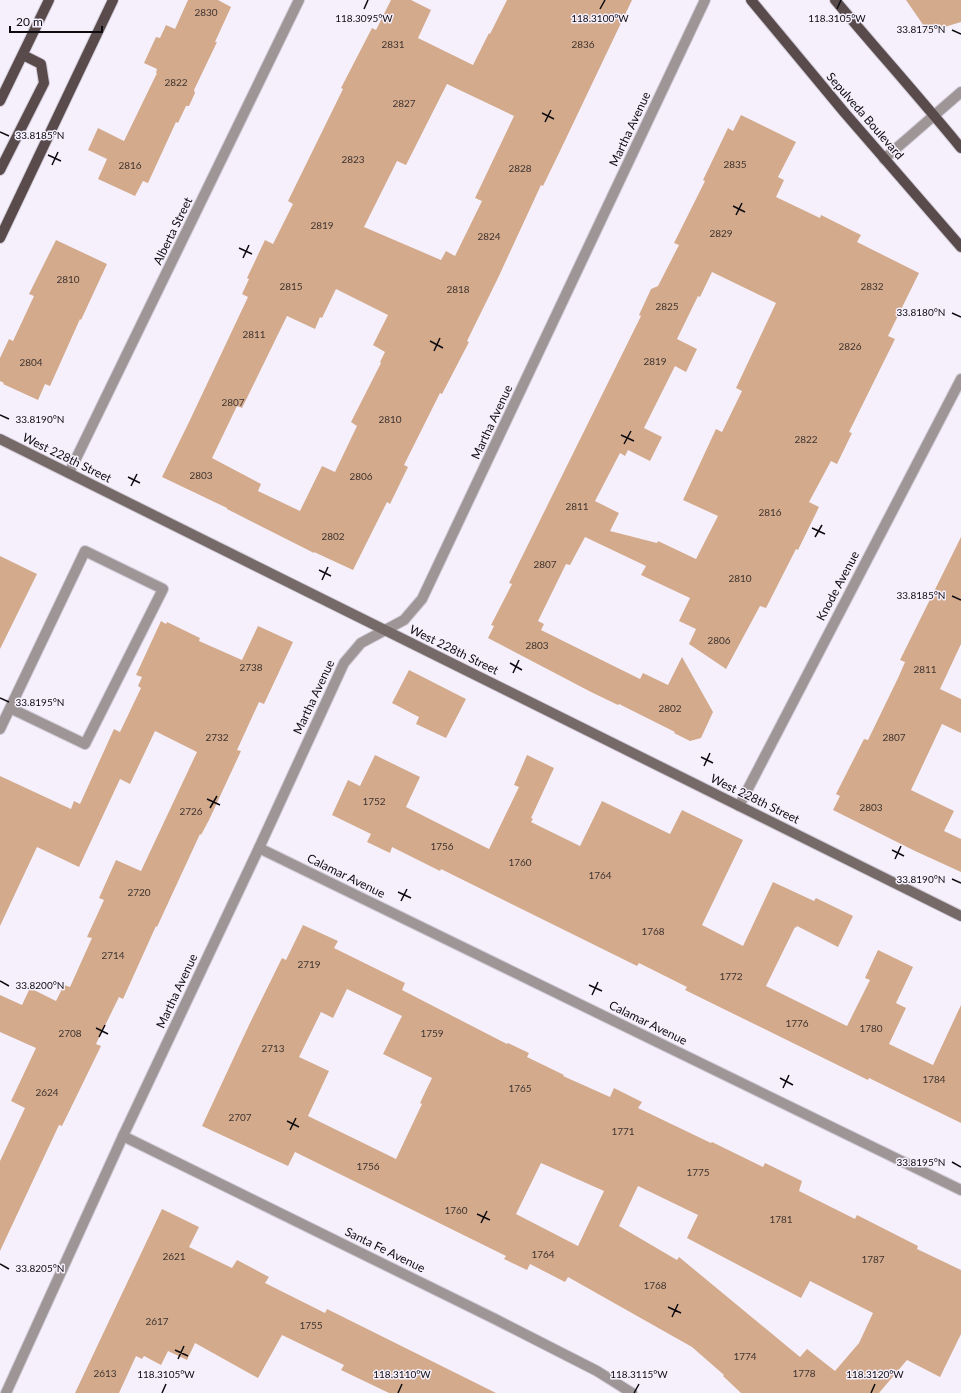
<svg xmlns="http://www.w3.org/2000/svg" width="961" height="1393" viewBox="0 0 961 1393" font-family="Lato,sans-serif">
<style>
.building{fill:#d3ab8c;fill-rule:evenodd}
.lines{fill:none;stroke-linecap:round;stroke-linejoin:round}
.lane-casing{stroke:#d1cbd7;stroke-width:12}
.street-casing{stroke:#d1cbd7;stroke-width:12}
.secondary-casing{stroke:#d1cbd7;stroke-width:12}
.primary-casing{stroke:#d1cbd7;stroke-width:12}
.lane{stroke:#9e9696;stroke-width:10}
.street{stroke:#9e9696;stroke-width:10}
.secondary{stroke:#766a69;stroke-width:10}
.primary{stroke:#594b4b;stroke-width:10}
.ticks{fill:none;stroke:#0e0b10;stroke-width:1.5}
.labels{text-anchor:middle;stroke-width:3;stroke-linejoin:round;paint-order:stroke}
.number-label{font-size:10px;fill:#3f332f}
.street-label{font-size:12px;fill:#0e0b10;stroke:#f6f0fd}
.ticks-label{font-size:10px;text-anchor:middle;fill:#0e0b10;stroke:#f6f0fd;stroke-width:3;stroke-linejoin:round;paint-order:stroke}
</style>
<rect width="100%" height="100%" fill="#f6f0fd"/>
<g class="building">
<polygon points="188,0 218,0 231,7 215,42 217,42 194,90 195,93 189,106 186,106 178,123 176,122 148,183 143,181 135,196 98,179 107,159 88,150 98,128 124,141 157,73 156,73 157,69 144,63 156,37 160,38 166,25 175,29"/>
<path d="M 391,0 L 411,0 L 431,10 L 418,38 L 473,65 L 489,33 L 490,34 L 507,0 L 632,0 L 560,151 L 543,186 L 541,185 L 498,278 L 467,341 L 469,342 L 442,394 L 440,393 L 404,465 L 408,467 L 390,504 L 387,502 L 353,570 L 314,552 L 314,553 L 227,509 L 227,508 L 162,477 L 190,420 L 248,297 L 242,294 L 249,279 L 247,278 L 265,240 L 273,244 L 293,204 L 288,201 L 343,89 L 341,88 L 372,28 L 376,30 ZM 447,84 L 514,116 L 475,198 L 482,201 L 455,256 L 446,251 L 441,260 L 364,227 L 397,161 L 406,165 ZM 336,289 L 388,315 L 373,345 L 385,352 L 380,362 L 381,363 L 351,422 L 357,426 L 335,472 L 322,466 L 300,511 L 258,491 L 261,484 L 212,458 L 237,406 L 242,408 L 287,316 L 315,329 L 320,317 L 322,318 Z"/>
<polygon points="906,0 961,0 961,22 928,32"/>
<path d="M 741,115 L 796,142 L 778,177 L 784,180 L 776,197 L 820,218 L 821,215 L 861,235 L 857,242 L 919,273 L 888,336 L 895,339 L 849,432 L 852,433 L 837,464 L 831,461 L 809,502 L 819,507 L 798,550 L 796,549 L 766,608 L 760,606 L 726,669 L 689,644 L 696,629 L 679,621 L 690,598 L 641,575 L 646,566 L 585,537 L 570,565 L 566,564 L 538,621 L 544,624 L 541,630 L 640,679 L 643,673 L 668,685 L 682,657 L 713,712 L 701,738 L 690,741 L 674,733 L 675,732 L 619,704 L 618,705 L 591,692 L 488,638 L 494,626 L 491,625 L 512,584 L 509,583 L 641,316 L 639,315 L 651,289 L 658,286 L 679,245 L 674,243 L 705,181 L 703,180 L 728,128 L 733,131 ZM 712,272 L 776,303 L 736,388 L 742,391 L 722,432 L 716,429 L 683,500 L 718,516 L 696,559 L 658,541 L 657,543 L 610,531 L 619,513 L 595,501 L 620,453 L 625,456 L 628,450 L 650,461 L 662,437 L 644,428 L 675,366 L 686,372 L 697,349 L 677,339 L 698,296 L 700,297 Z"/>
<polygon points="56,240 107,264 81,320 80,319 50,386 45,384 38,400 3,384 4,383 0,381 0,358 9,339 13,341 34,296 29,294"/>
<polygon points="961,537 961,644 940,689 961,699 961,733 942,724 911,790 954,811 944,831 961,839 961,872 915,851 833,810 840,796 836,794 864,739 868,740 899,676 905,662 900,660"/>
<polygon points="0,556 37,574 0,649"/>
<polygon points="161,621 166,624 167,622 200,638 199,641 242,660 258,626 293,642 264,704 259,702 237,750 241,751 209,820 201,835 200,834 157,927 156,926 123,999 119,997 96,1044 101,1046 62,1126 59,1125 0,1251 0,1161 25,1108 11,1101 36,1048 0,1032 0,995 22,1005 30,988 56,1001 64,985 70,987 92,938 87,937 104,900 99,898 116,860 141,871 197,752 155,731 130,784 120,779 79,867 37,847 0,926 0,776 71,809 74,801 80,804 114,729 120,732 141,688 138,686 142,677 136,675"/>
<polygon points="409,670 466,699 446,738 416,724 419,717 392,703"/>
<polygon points="375,755 420,777 406,807 489,849 519,787 514,785 527,755 554,768 531,818 533,819 531,822 580,846 602,801 670,834 682,810 743,840 702,925 743,946 773,882 814,901 816,898 853,916 838,947 797,926 796,928 795,927 766,986 847,1026 870,980 865,978 878,950 913,967 896,1003 906,1008 889,1044 933,1065 961,1005 961,1123 869,1078 868,1080 685,990 687,987 639,963 637,966 441,869 440,871 392,847 390,853 367,842 371,834 332,815 348,780 360,786"/>
<path d="M 303,925 L 338,941 L 334,948 L 405,983 L 402,990 L 507,1044 L 508,1043 L 529,1053 L 527,1057 L 564,1075 L 563,1076 L 610,1097 L 614,1088 L 642,1102 L 638,1108 L 711,1143 L 712,1142 L 763,1167 L 765,1163 L 802,1181 L 799,1191 L 855,1219 L 857,1215 L 918,1246 L 917,1249 L 961,1270 L 961,1334 L 940,1377 L 907,1360 L 879,1393 L 741,1393 L 723,1376 L 724,1375 L 692,1347 L 568,1277 L 565,1282 L 530,1264 L 527,1270 L 504,1259 L 506,1256 L 295,1152 L 288,1166 L 202,1126 L 249,1025 L 282,958 L 286,960 ZM 347,989 L 402,1016 L 383,1054 L 432,1078 L 420,1103 L 422,1104 L 396,1159 L 308,1116 L 329,1071 L 299,1057 L 321,1012 L 333,1018 ZM 541,1163 L 604,1191 L 578,1246 L 516,1214 ZM 638,1186 L 698,1215 L 687,1238 L 801,1298 L 810,1281 L 873,1313 L 859,1343 L 835,1371 L 807,1349 L 800,1357 L 679,1257 L 677,1260 L 619,1226 Z"/>
<polygon points="162,1209 199,1227 189,1247 232,1268 237,1260 269,1277 265,1283 325,1313 327,1309 496,1393 389,1393 341,1370 344,1365 282,1335 258,1378 195,1343 187,1360 168,1351 161,1365 144,1356 142,1359 136,1356 119,1393 75,1393"/>
</g>
<g class="lines">
<defs>
<g id="lane">
<polyline points="884,159 961,92"/>
<polyline points="0,729 10,708 85,551 163,589 85,744 10,708"/>
</g>
<g id="street">
<polyline points="69,473 299,0"/>
<polyline points="739,806 961,379"/>
<polyline points="259,848 961,1190"/>
<polyline points="123,1136 495,1319 597,1371 632,1393"/>
<polyline points="6,1393 123,1136 259,848 344,663 361,643 404,620 422,599 705,0"/>
</g>
<polyline id="secondary" points="0,439 961,916"/>
<g id="primary">
<polyline points="751,0 844,112 961,247"/>
<path d="M 835,0 C 877,50 920,98 961,148"/>
<polyline points="0,101 49,0"/>
<polyline points="0,170 44,83 41,64 23,55"/>
<polyline points="0,238 113,0"/>
</g>
</defs>
<use href="#lane" class="lane-casing"/>
<use href="#street" class="street-casing"/>
<use href="#secondary" class="secondary-casing"/>
<use href="#primary" class="primary-casing"/>
<use href="#lane" class="lane"/>
<use href="#street" class="street"/>
<use href="#secondary" class="secondary"/>
<use href="#primary" class="primary"/>
</g>
<path class="ticks" d="M 364,9 L 368,0M 600,9 L 605,0M 837,9 L 841,0M 952,30 L 961,34M 542,113 L 554,119M 545,122 L 551,110M 0,132 L 9,136M 48,155 L 61,161M 52,165 L 58,152M 733,206 L 745,212M 736,215 L 742,203M 239,248 L 252,254M 243,258 L 249,245M 952,313 L 961,317M 430,341 L 443,348M 434,351 L 440,338M 0,415 L 9,419M 621,435 L 634,441M 624,444 L 631,431M 128,477 L 140,483M 131,486 L 137,474M 812,528 L 825,534M 815,537 L 822,525M 319,570 L 331,576M 322,580 L 328,567M 952,596 L 961,600M 510,663 L 522,670M 513,673 L 519,660M 0,698 L 9,702M 701,757 L 713,763M 704,766 L 710,753M 207,799 L 220,805M 210,808 L 217,796M 892,850 L 904,856M 895,859 L 901,846M 952,879 L 961,883M 398,892 L 411,898M 401,901 L 407,889M 0,981 L 9,986M 589,985 L 602,991M 592,995 L 598,982M 96,1028 L 108,1034M 99,1037 L 105,1025M 780,1078 L 793,1085M 783,1088 L 789,1075M 287,1121 L 299,1127M 290,1130 L 296,1118M 952,1162 L 961,1167M 477,1214 L 490,1220M 481,1223 L 487,1211M 0,1264 L 9,1269M 668,1307 L 681,1313M 672,1317 L 678,1304M 175,1350 L 188,1356M 178,1359 L 184,1346M 162,1393 L 166,1384M 398,1393 L 402,1384M 634,1393 L 639,1384M 871,1393 L 875,1384"/>
<g class="labels">
<g class="number-label">
<text x="206" y="16">2830</text>
<text x="393" y="48">2831</text>
<text x="583" y="48">2836</text>
<text x="176" y="86">2822</text>
<text x="404" y="107">2827</text>
<text x="353" y="163">2823</text>
<text x="735" y="168">2835</text>
<text x="130" y="169">2816</text>
<text x="520" y="172">2828</text>
<text x="322" y="229">2819</text>
<text x="721" y="237">2829</text>
<text x="489" y="240">2824</text>
<text x="68" y="283">2810</text>
<text x="291" y="290">2815</text>
<text x="872" y="290">2832</text>
<text x="458" y="293">2818</text>
<text x="667" y="310">2825</text>
<text x="254" y="338">2811</text>
<text x="850" y="350">2826</text>
<text x="655" y="365">2819</text>
<text x="31" y="366">2804</text>
<text x="233" y="406">2807</text>
<text x="390" y="423">2810</text>
<text x="806" y="443">2822</text>
<text x="201" y="479">2803</text>
<text x="361" y="480">2806</text>
<text x="577" y="510">2811</text>
<text x="770" y="516">2816</text>
<text x="333" y="540">2802</text>
<text x="545" y="568">2807</text>
<text x="740" y="582">2810</text>
<text x="719" y="644">2806</text>
<text x="537" y="649">2803</text>
<text x="251" y="671">2738</text>
<text x="925" y="673">2811</text>
<text x="670" y="712">2802</text>
<text x="217" y="741">2732</text>
<text x="894" y="741">2807</text>
<text x="374" y="805">1752</text>
<text x="871" y="811">2803</text>
<text x="191" y="815">2726</text>
<text x="442" y="850">1756</text>
<text x="520" y="866">1760</text>
<text x="600" y="879">1764</text>
<text x="139" y="896">2720</text>
<text x="653" y="935">1768</text>
<text x="113" y="959">2714</text>
<text x="309" y="968">2719</text>
<text x="731" y="980">1772</text>
<text x="797" y="1027">1776</text>
<text x="871" y="1032">1780</text>
<text x="70" y="1037">2708</text>
<text x="432" y="1037">1759</text>
<text x="273" y="1052">2713</text>
<text x="934" y="1083">1784</text>
<text x="520" y="1092">1765</text>
<text x="47" y="1096">2624</text>
<text x="240" y="1121">2707</text>
<text x="623" y="1135">1771</text>
<text x="368" y="1170">1756</text>
<text x="698" y="1176">1775</text>
<text x="456" y="1214">1760</text>
<text x="781" y="1223">1781</text>
<text x="543" y="1258">1764</text>
<text x="174" y="1260">2621</text>
<text x="873" y="1263">1787</text>
<text x="655" y="1289">1768</text>
<text x="157" y="1325">2617</text>
<text x="311" y="1329">1755</text>
<text x="745" y="1360">1774</text>
<text x="105" y="1377">2613</text>
<text x="804" y="1377">1778</text>
</g>
<g class="street-label">
<text transform="translate(865 116) rotate(49)" y="4">Sepulveda Boulevard</text>
<text transform="translate(630 129) rotate(-65)" y="4">Martha Avenue</text>
<text transform="translate(173 231) rotate(-64)" y="4">Alberta Street</text>
<text transform="translate(492 422) rotate(-65)" y="4">Martha Avenue</text>
<text transform="translate(67 458) rotate(26)" y="4">West 228th Street</text>
<text transform="translate(838 586) rotate(-62)" y="4">Knode Avenue</text>
<text transform="translate(454 650) rotate(26)" y="4">West 228th Street</text>
<text transform="translate(314 697) rotate(-65)" y="4">Martha Avenue</text>
<text transform="translate(755 799) rotate(26)" y="4">West 228th Street</text>
<text transform="translate(346 876) rotate(26)" y="4">Calamar Avenue</text>
<text transform="translate(177 991) rotate(-65)" y="4">Martha Avenue</text>
<text transform="translate(648 1023) rotate(26)" y="4">Calamar Avenue</text>
<text transform="translate(385 1250) rotate(26)" y="4">Santa Fe Avenue</text>
</g>
</g>
<g class="ticks-label">
<text x="600" y="22">118.3100°W</text>
<text x="364" y="22">118.3095°W</text>
<text x="837" y="22">118.3105°W</text>
<text x="921" y="33">33.8175°N</text>
<text x="40" y="139">33.8185°N</text>
<text x="921" y="316">33.8180°N</text>
<text x="40" y="423">33.8190°N</text>
<text x="921" y="599">33.8185°N</text>
<text x="40" y="706">33.8195°N</text>
<text x="921" y="883">33.8190°N</text>
<text x="40" y="989">33.8200°N</text>
<text x="921" y="1166">33.8195°N</text>
<text x="40" y="1272">33.8205°N</text>
<text x="166" y="1378">118.3105°W</text>
<text x="402" y="1378">118.3110°W</text>
<text x="639" y="1378">118.3115°W</text>
<text x="875" y="1378">118.3120°W</text>
</g>
<path d="M10 26v6h92v-6" fill="none" stroke="#0e0b10" stroke-width="2"/>
<text x="16" y="26" font-size="12" fill="#0e0b10" stroke="#f6f0fd" stroke-width="3" paint-order="stroke">20 m</text>
</svg>
